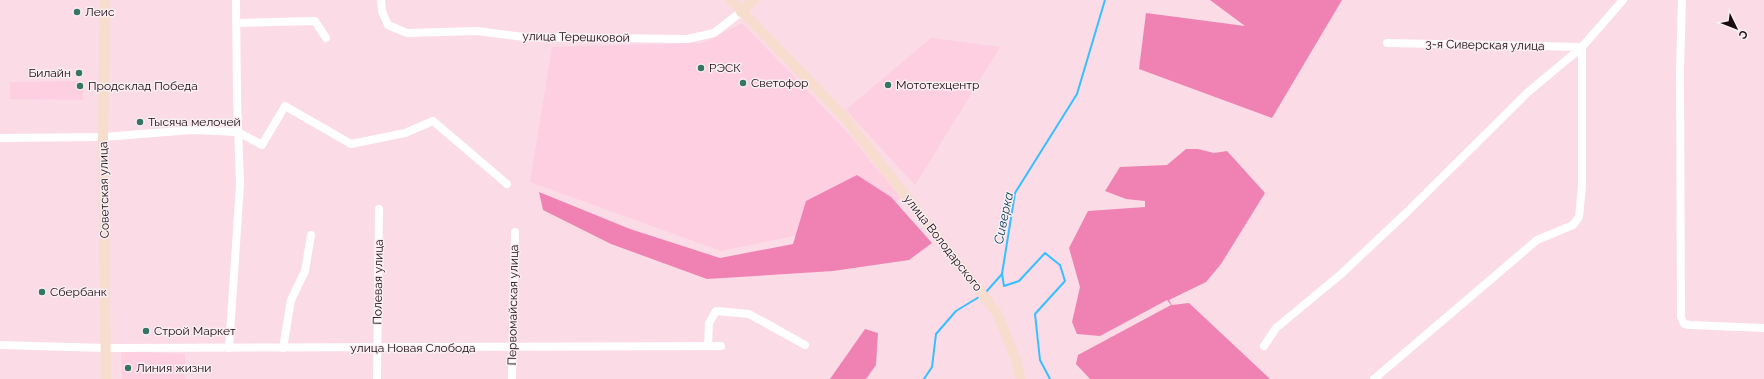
<svg xmlns="http://www.w3.org/2000/svg" width="1764" height="379" viewBox="0 0 1764 379" font-family="Raleway,sans-serif">
<style>
.built{fill:#fecfe1}
.forest{fill:#ef82b2}
.lines{fill:none;stroke-linecap:round;stroke-linejoin:round}
.stream{stroke:#36c0ff;stroke-width:2}
.minor{stroke:#fff;stroke-width:8}
.major{stroke:#f7ddce;stroke-width:10}
.poi-dot{fill:#357564;stroke:#f9eff2;stroke-width:1.5}
.labels{text-anchor:middle;stroke-width:3;stroke-linejoin:round;paint-order:stroke}
.poi-label{font-size:12px;fill:#1a0a11;stroke:#f9eff2;text-anchor:start}
.street-label{font-size:12px;fill:#1a0a11;stroke:#f9eff2}
.water-label{font-size:13px;font-style:italic;fill:#033e57;stroke:#f9eff2}
</style>
<rect width="100%" height="100%" fill="#fadbe6"/>
<g class="built">
<polygon points="742,23 847,132 901,198 871,220 721,251 530,182 552,47 703,43"/>
<polygon points="931,38 1000,47 915,185 846,110"/>
<polygon points="83,81 83,100 10,99 10,82"/>
<polygon points="121,351 185,354 185,379 122,379"/>
</g>
<g class="forest">
<polygon points="1210,0 1342,0 1272,118 1139,69 1146,13 1245,26"/>
<polygon points="1186,149 1198,149 1214,153 1227,151 1265,193 1221,264 1206,282 1169,300 1172,305 1189,303 1270,379 1090,379 1076,364 1078,355 1171,305 1167,300 1100,336 1077,334 1072,322 1080,287 1069,248 1088,211 1145,207 1145,201 1126,199 1105,191 1120,167 1167,165"/>
<polygon points="857,175 891,197 932,243 909,260 833,271 707,279 611,244 543,210 539,192 630,229 720,258 793,244 806,201"/>
<polygon points="865,329 878,333 876,365 866,379 830,379"/>
</g>
<g class="lines">
<g class="stream">
<polyline points="1002,274 1004,286 1019,281 1045,253 1060,265 1065,281 1035,314 1040,360 1050,379"/>
<polyline points="986,292 1002,274 1015,193 1077,94 1105,0"/>
<polyline points="924,379 932,367 936,334 956,311 979,297"/>
</g>
<g class="minor">
<polyline points="381,0 382,11 388,25 407,33 477,31 524,37 687,39 714,33 741,12"/>
<polyline points="1682,0 1680,69 1681,317 1684,324 1690,325 1764,328"/>
<polyline points="237,23 315,21 326,38"/>
<polyline points="1387,43 1582,47"/>
<polyline points="0,138 103,137 192,130 238,132 262,145 285,106 351,144 405,133 433,121 507,184"/>
<polyline points="0,345 106,348 721,346"/>
<polyline points="708,346 709,323 716,311 749,314 805,345"/>
<polyline points="1264,346 1276,328 1340,275 1406,213 1527,93 1582,47 1623,0"/>
<polyline points="229,348 240,185 237,97 236,0"/>
<polyline points="283,348 291,300 305,271 311,235"/>
<polyline points="377,379 379,209"/>
<polyline points="512,379 515,232"/>
<polyline points="1374,379 1537,240 1573,225 1579,217 1582,186 1582,47"/>
</g>
<g class="major">
<polyline points="105,0 103,137 106,379"/>
<polyline points="731,0 845,118 997,313 1016,360 1020,379"/>
<polyline points="741,12 754,0"/>
</g>
</g>
<g class="poi-dot">
<circle cx="77" cy="12" r="4"/>
<circle cx="701" cy="68" r="4"/>
<circle cx="79" cy="73" r="4"/>
<circle cx="743" cy="83" r="4"/>
<circle cx="888" cy="85" r="4"/>
<circle cx="80" cy="86" r="4"/>
<circle cx="140" cy="122" r="4"/>
<circle cx="42" cy="292" r="4"/>
<circle cx="146" cy="331" r="4"/>
<circle cx="128" cy="368" r="4"/>
</g>
<g class="labels">
<g class="poi-label">
<text x="85" y="16">Леис</text>
<text x="709" y="72">РЭСК</text>
<text x="71" y="77" text-anchor="end">Билайн</text>
<text x="751" y="87">Светофор</text>
<text x="896" y="89">Мототехцентр</text>
<text x="88" y="90">Продсклад Победа</text>
<text x="148" y="126">Тысяча мелочей</text>
<text x="50" y="296">Сбербанк</text>
<text x="154" y="335">Строй Маркет</text>
<text x="136" y="372">Линия жизни</text>
</g>
<g class="street-label">
<text transform="translate(576 37) rotate(1)" y="4">улица Терешковой</text>
<text transform="translate(1485 45) rotate(1)" y="4">3-я Сиверская улица</text>
<text transform="translate(104 190) rotate(-91)" y="4">Советская улица</text>
<text transform="translate(943 243) rotate(52)" y="4">улица Володарского</text>
<text transform="translate(378 282) rotate(-89)" y="4">Полевая улица</text>
<text transform="translate(513 305) rotate(-89)" y="4">Первомайская улица</text>
<text x="413" y="352">улица Новая Слобода</text>
</g>
<g class="water-label">
<text transform="translate(1003 218) rotate(-78)" y="5">Сиверка</text>
</g>
</g>
<g transform="translate(1736 28) rotate(133)" stroke="#f9eff2" stroke-width="3" paint-order="stroke">
<path d="M0-3L7 15L0 10L-7 15Z" fill="#1a0a11"/>
<text y="-6" font-size="11" font-weight="bold" text-anchor="middle" fill="#1a0a11">С</text>
</g>
</svg>
